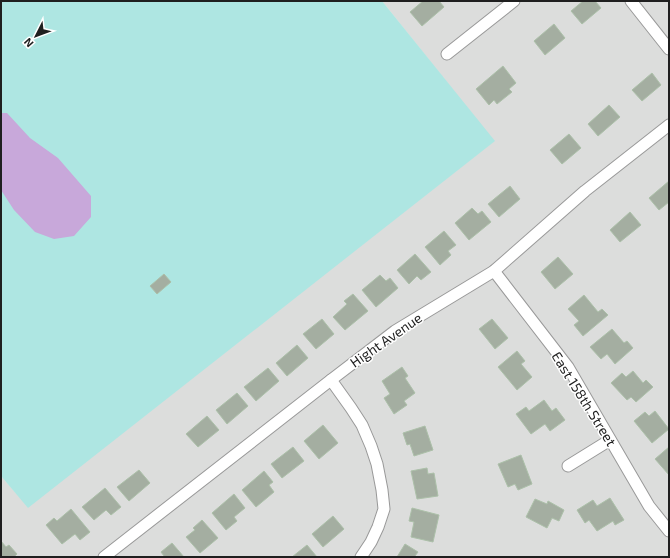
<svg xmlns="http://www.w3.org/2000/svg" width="670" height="558" viewBox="0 0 670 558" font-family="'Exo 2',sans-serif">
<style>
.residential{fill:#dcdddc}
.grass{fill:#aee6e2}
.water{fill:#c8a8da}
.building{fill:#a4aea1;stroke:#acc0a9}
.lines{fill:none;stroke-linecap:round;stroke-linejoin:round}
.minor-casing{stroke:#999;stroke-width:13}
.minor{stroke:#fff;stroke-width:11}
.labels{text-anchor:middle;stroke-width:3;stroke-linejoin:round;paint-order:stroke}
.street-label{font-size:14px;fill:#1f1f1f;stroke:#fff}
</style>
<rect width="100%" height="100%" fill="#e6efe6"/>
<polygon class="residential" points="382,1 669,1 669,557 1,557 1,476 28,507 494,141"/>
<polygon class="grass" points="1,1 382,1 495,141 28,508 1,476"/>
<polygon class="water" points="1,113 7,113 30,138 58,158 91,196 91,217 74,236 54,239 35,232 14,210 1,190"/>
<g class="building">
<polygon points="423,1 439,1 444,7 422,26 410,12"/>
<polygon points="583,1 595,1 601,8 582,24 571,11"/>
<polygon points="554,24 565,38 545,55 534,41"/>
<polygon points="503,66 516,83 509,89 512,92 497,104 494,100 489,105 476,89"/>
<polygon points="652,73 661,85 642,101 632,90"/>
<polygon points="609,105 620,117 598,136 588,124"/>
<polygon points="569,134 581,148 562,164 550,150"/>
<polygon points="669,181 669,202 659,210 649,198"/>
<polygon points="510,186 520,199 499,217 488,204"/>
<polygon points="472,208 478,214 482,211 491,222 469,240 455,223"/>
<polygon points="630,212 641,225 620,242 610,230"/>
<polygon points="444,231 456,245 448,251 451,255 440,265 425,247"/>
<polygon points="415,254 431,272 421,280 417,276 409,284 397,270"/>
<polygon points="558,257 573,274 555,289 541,272"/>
<polygon points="164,274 171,282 157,294 150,286"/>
<polygon points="380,275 386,281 390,278 398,288 376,307 362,290"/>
<polygon points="353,294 368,311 345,330 333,317 347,304 344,301"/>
<polygon points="584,295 598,312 602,309 608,315 583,336 574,325 579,321 568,309"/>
<polygon points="322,319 334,334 316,349 303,334"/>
<polygon points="492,319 508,338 495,349 479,329"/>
<polygon points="612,329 624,343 627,341 633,348 615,364 607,354 601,359 590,347"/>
<polygon points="297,345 308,358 287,376 276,363"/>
<polygon points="517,351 525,361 521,364 532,377 517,390 498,367"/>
<polygon points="402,367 408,376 405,378 415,393 404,401 407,405 394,414 384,398 390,394 382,381"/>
<polygon points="268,368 279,381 256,401 244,387"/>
<polygon points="633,371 643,383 646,380 653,387 636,402 631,397 627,400 611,383 622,373 626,377"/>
<polygon points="237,393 248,406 227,424 216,410"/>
<polygon points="544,400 552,411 556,408 565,420 550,431 545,424 531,434 516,414 526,407 529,411"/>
<polygon points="655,411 669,429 652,443 634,421 645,412 649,416"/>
<polygon points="207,416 219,430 198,447 186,434"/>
<polygon points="323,425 338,443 319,459 304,441"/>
<polygon points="425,426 433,450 414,456 410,444 407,445 403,433"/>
<polygon points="293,447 304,461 282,478 271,464"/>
<polygon points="669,447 669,475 655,459"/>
<polygon points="521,455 532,484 518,490 515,484 508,487 498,464"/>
<polygon points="427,468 428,474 434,473 438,496 417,499 411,471"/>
<polygon points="139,470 150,483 129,501 117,487"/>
<polygon points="264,471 273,482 269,485 274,492 256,507 242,490"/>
<polygon points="105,488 121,507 111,515 106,510 94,520 82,507"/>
<polygon points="234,494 245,508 234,517 237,521 226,530 212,513"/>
<polygon points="610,498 624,520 615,525 613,521 597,531 589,520 585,523 577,510 593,500 597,506"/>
<polygon points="535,499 547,504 548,501 564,510 559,521 552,518 547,528 526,517"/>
<polygon points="412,508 439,515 433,542 411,537 414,522 409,521"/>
<polygon points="71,509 90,532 80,540 75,534 62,544 46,525 54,518 57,521"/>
<polygon points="333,516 344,529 323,547 312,534"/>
<polygon points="202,520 218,538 200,553 186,537 195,530 193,528"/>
<polygon points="1,541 6,547 9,545 17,554 14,557 1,557"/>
<polygon points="172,543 184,557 163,557 164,556 161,552"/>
<polygon points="405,544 418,552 415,556 417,557 397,557"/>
<polygon points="307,545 317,557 292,557"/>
</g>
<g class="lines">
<defs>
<g id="minor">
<polyline points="631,1 669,49"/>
<polyline points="447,54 514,1"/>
<polyline points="494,271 568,367 649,506 669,531"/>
<polyline points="331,380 351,408 362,425 371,446 377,464 382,490 384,509 378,527 371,542 361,557"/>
<polyline points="568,466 610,440"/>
<polyline points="104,557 327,383 395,331 494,271 585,191 669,125"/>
</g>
</defs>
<use href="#minor" class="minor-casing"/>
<use href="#minor" class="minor"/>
</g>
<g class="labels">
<g class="street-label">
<text transform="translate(386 340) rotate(-35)" y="5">Hight Avenue</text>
<text transform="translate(584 399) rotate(58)" y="5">East 158th Street</text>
</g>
</g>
<rect width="670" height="558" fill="none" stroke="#1f1f1f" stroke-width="4"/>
<g transform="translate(36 36) rotate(228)" stroke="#ffffff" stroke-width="3" paint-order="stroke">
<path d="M0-3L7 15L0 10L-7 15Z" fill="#1f1f1f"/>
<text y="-6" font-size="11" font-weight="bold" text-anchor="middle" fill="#1f1f1f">N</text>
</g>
</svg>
